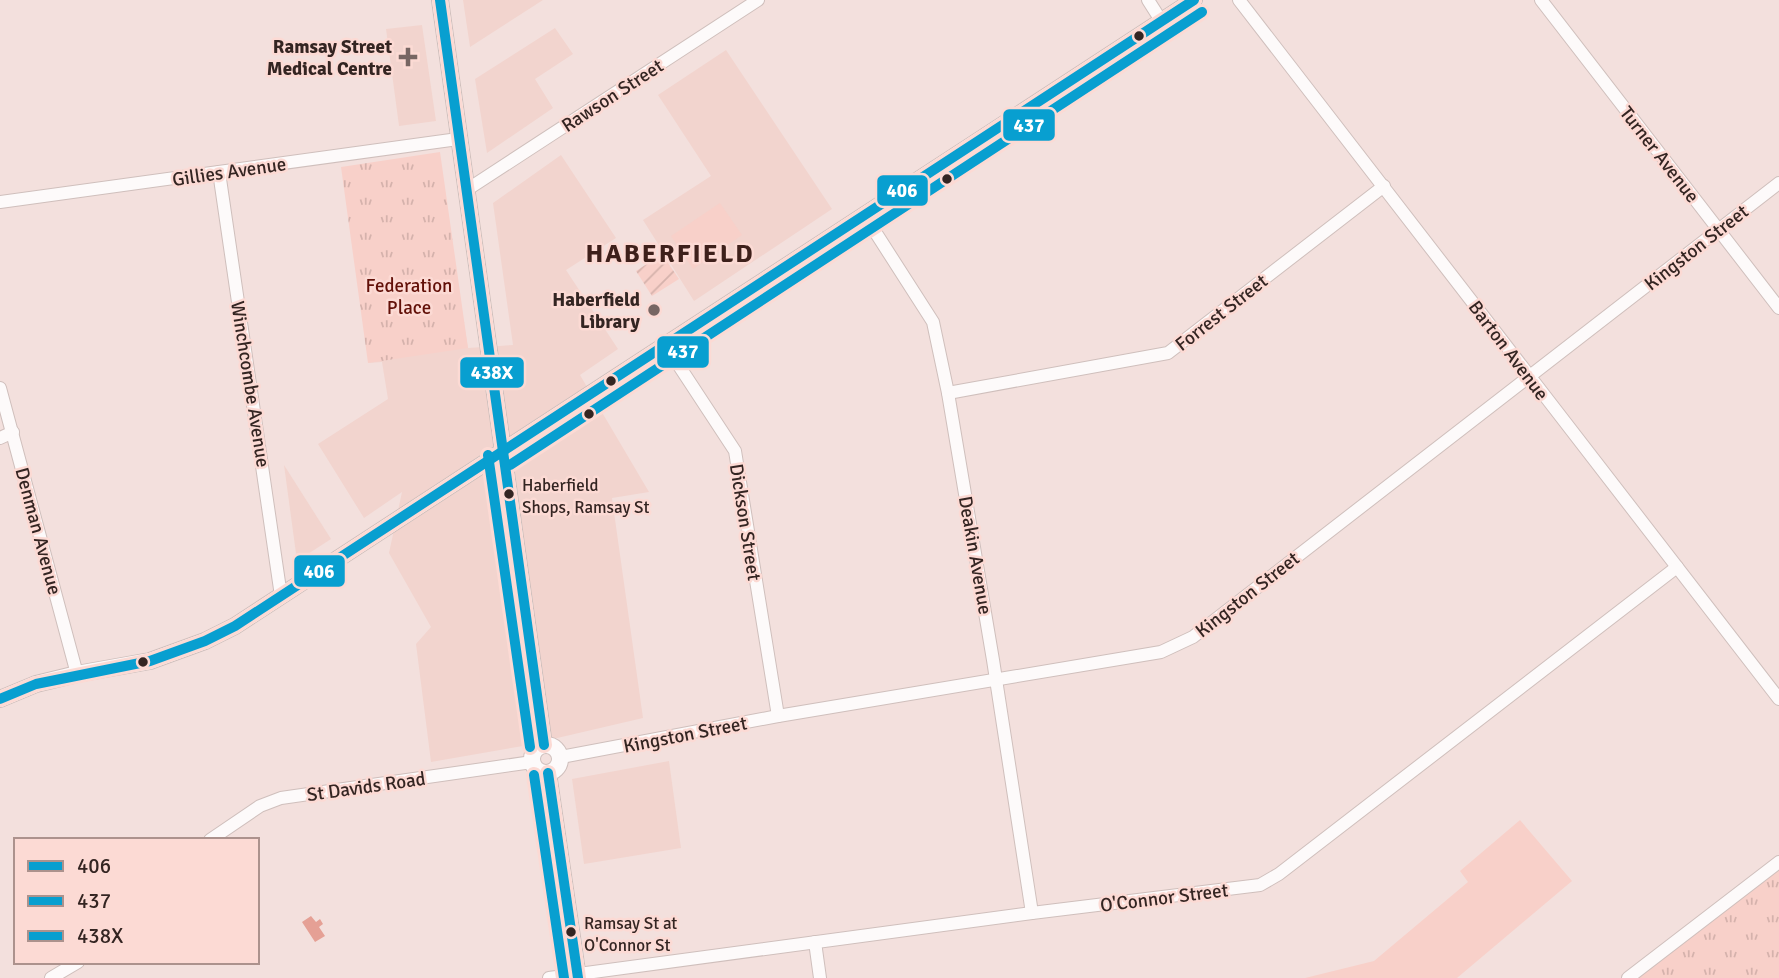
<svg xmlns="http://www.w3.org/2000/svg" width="1779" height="978" viewBox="0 0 1779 978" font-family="Signika,sans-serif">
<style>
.built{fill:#f2d4ce}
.grass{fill:#f8d0c9}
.park{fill:url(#park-tufts)}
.garden{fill:url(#garden-furrows)}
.water{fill:#e5a095}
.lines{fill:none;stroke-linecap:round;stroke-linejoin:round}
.street-casing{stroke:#cfbfbc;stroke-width:14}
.secondary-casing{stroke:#cfbfbc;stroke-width:18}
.street{stroke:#fdfafa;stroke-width:12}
.secondary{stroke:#fdfafa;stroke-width:16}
.bus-1-casing{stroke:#fcdad4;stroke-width:16}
.bus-2-casing{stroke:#fcdad4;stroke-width:16}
.bus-3-casing{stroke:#fcdad4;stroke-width:16}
.bus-1{stroke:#089fd0;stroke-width:10}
.bus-2{stroke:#089fd0;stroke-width:10}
.bus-3{stroke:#089fd0;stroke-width:10}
.bus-dot{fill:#342522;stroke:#fcdad4;stroke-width:2.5}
.poi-dot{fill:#776663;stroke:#fcdad4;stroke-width:2.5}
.labels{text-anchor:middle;stroke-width:5;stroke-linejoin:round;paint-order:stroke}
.bus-label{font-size:17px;fill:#342522;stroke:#fcdad4;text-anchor:start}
.poi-label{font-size:19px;font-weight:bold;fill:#342522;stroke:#fcdad4;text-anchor:end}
.street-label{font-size:19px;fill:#342522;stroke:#fcdad4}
.park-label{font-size:19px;fill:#621008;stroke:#fcdad4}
.district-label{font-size:26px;font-weight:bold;letter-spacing:2px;fill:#3e201b;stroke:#fcdad4}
.line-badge{stroke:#fcdad4;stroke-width:2.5}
.badge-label{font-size:19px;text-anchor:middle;font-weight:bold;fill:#fff}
</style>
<defs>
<pattern id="park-tufts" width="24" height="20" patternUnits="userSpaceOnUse" patternTransform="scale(1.75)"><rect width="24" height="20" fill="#f8d0c9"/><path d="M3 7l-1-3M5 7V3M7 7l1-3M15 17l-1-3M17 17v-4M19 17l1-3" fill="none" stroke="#d5b2ac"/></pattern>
<pattern id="garden-furrows" width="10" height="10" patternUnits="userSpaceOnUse" patternTransform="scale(1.75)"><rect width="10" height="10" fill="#f8d0c9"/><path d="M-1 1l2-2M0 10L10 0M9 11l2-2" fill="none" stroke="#d5b2ac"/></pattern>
</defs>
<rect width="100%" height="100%" fill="#f3e0dd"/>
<g class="built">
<polygon points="463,0 543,0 470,47"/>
<polygon points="422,25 436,121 399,126 386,29"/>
<polygon points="555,28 573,54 535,79 553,108 487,153 475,79"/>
<polygon points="726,50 832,209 694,301 643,220 711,176 658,95"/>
<polygon points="561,155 616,238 566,270 618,349 580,375 649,492 612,498 643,718 523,746 431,762 416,644 431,627 389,553 402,492 364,518 318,444 388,399 382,362 368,363 462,312 468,348 513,345 493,203"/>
<polygon points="284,465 331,539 297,561"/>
<polygon points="669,761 681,848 584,864 572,779"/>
</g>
<g class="grass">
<polygon points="720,203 742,235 693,269 671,236"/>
<polygon points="1520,820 1572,881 1457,978 1305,978 1374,961 1468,882 1460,871"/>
</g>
<g class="park">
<polygon points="440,152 468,348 368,363 341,167"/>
<polygon points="1779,870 1779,978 1636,978"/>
</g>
<polygon class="garden" points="662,254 679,279 652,296 636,271"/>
<polygon class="water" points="311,916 316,922 320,919 323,924 319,927 325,936 315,942 302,922"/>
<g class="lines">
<defs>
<g id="street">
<polyline points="1148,0 1162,22"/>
<polyline points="1239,0 1779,699"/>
<polyline points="1541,0 1779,308"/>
<polyline points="219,172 281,596"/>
<polyline points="465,191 758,0"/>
<polyline points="0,202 458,139"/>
<polyline points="865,216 933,322 948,393 993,660 1032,913"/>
<polyline points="666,346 735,451 778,716"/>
<polyline points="0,388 77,674"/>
<polyline points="948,393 1168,353 1384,186"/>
<polyline points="0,438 13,432"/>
<polyline points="561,757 778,716 1161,652 1193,637 1779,183"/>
<polyline points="210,840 260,806 281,798 532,762"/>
<polyline points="815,942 820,978"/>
<polyline points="51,978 78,962"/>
<polyline points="549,978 1032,913 1260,885 1279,874 1677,567"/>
<polyline points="1628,978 1779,862"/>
</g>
<g id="secondary">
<polyline points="440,0 544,745"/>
<polyline points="0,699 36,684 77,674 150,661 205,641 235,626 1194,0"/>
<circle cx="546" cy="759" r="14"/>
<polyline points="548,773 578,978"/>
</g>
</defs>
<use href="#street" class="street-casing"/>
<use href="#secondary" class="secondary-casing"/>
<use href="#street" class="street"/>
<use href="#secondary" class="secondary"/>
<defs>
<polyline id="bus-1" points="0,699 36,684 150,661 205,641 235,626 1194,0"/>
<g id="bus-2">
<polyline points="488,455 530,747"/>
<polyline points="510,465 1202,12"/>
<polyline points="534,775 564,978"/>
</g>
<g id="bus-3">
<polyline points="440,0 544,745"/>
<polyline points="548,773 578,978"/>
</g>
</defs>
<use href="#bus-1" class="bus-1-casing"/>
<use href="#bus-2" class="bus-2-casing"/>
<use href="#bus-3" class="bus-3-casing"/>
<use href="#bus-1" class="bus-1"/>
<use href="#bus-2" class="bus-2"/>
<use href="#bus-3" class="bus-3"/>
</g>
<g class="bus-dot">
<circle cx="1139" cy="36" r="6"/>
<circle cx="947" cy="179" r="6"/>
<circle cx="611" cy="381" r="6"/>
<circle cx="589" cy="414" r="6"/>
<circle cx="509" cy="494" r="6"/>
<circle cx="143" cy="662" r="6"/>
<circle cx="571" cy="932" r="6"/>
</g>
<g class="poi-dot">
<path d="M404.5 46.5h7v7h7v7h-7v7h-7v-7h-7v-7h7z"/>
<circle cx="654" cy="310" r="7"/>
</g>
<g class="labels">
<g class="bus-label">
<text x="522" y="491">Haberfield<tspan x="522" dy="22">Shops, Ramsay St</tspan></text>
<text x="584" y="929">Ramsay St at<tspan x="584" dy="22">O'Connor St</tspan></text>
</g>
<g class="poi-label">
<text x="392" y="53">Ramsay Street<tspan x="392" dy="22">Medical Centre</tspan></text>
<text x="640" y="306">Haberfield<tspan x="640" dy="22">Library</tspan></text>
</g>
<g class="street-label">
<text transform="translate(612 95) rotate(-33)" y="7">Rawson Street</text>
<text transform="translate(1660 154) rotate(52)" y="7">Turner Avenue</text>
<text transform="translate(229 171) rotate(-8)" y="7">Gillies Avenue</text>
<text transform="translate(1696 247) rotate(-38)" y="7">Kingston Street</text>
<text transform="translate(1221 312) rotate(-38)" y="7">Forrest Street</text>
<text transform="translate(1509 350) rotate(53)" y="7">Barton Avenue</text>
<text transform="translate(251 384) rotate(81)" y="7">Winchcombe Avenue</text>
<text transform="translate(746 522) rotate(81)" y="7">Dickson Street</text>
<text transform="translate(39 531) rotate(75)" y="7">Denman Avenue</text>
<text transform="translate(976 555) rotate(80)" y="7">Deakin Avenue</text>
<text transform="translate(1247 594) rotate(-38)" y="7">Kingston Street</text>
<text transform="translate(685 734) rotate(-11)" y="7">Kingston Street</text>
<text transform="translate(366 786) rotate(-8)" y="7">St Davids Road</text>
<text transform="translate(1164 897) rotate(-7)" y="7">O'Connor Street</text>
</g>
<g class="park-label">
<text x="409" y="292">Federation<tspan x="409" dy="22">Place</tspan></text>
</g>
<g class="district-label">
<text x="670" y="262">HABERFIELD</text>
</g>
</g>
<g class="line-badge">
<rect x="1002" y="108" width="54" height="34" rx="7" fill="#089fd0"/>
<rect x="876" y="174" width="53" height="33" rx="7" fill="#089fd0"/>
<rect x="656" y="335" width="54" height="34" rx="7" fill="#089fd0"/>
<rect x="459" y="356" width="66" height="33" rx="7" fill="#089fd0"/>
<rect x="293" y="554" width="53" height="34" rx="7" fill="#089fd0"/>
</g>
<g class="badge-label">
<text x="1029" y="132">437</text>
<text x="902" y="197">406</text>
<text x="683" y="358">437</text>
<text x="492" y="379">438X</text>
<text x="319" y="578">406</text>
</g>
<rect x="14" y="838" width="245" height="126" fill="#fcdad4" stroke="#ac928d" stroke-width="2"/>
<rect x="28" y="861" width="35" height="10" fill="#089fd0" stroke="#ac928d" stroke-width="2"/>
<text x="77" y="873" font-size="21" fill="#342522">406</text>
<rect x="28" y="896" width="35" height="10" fill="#089fd0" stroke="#ac928d" stroke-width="2"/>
<text x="77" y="908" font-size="21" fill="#342522">437</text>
<rect x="28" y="931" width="35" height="10" fill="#089fd0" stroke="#ac928d" stroke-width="2"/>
<text x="77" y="943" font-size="21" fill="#342522">438X</text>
</svg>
